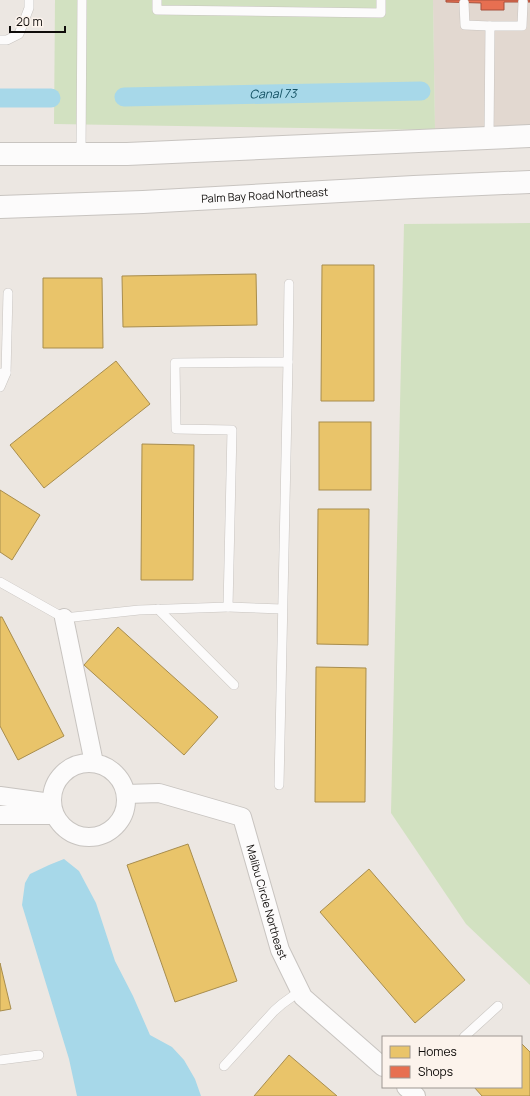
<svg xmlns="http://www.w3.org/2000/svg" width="530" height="1096" viewBox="0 0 530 1096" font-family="Manrope,sans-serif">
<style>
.built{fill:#e2d8d0}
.green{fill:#d2e1c1}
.water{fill:#a7d8e9}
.homes{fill:#e9c46a;stroke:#a88d4d}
.shops{fill:#e76f51;stroke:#a6513c}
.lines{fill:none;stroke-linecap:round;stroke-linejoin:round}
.canal{stroke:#a7d8e9;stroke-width:19}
.service-casing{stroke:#c8c4c0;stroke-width:10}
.minor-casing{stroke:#c8c4c0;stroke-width:20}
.secondary-casing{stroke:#c8c4c0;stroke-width:24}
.service{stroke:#fcfbfb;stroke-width:9}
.minor{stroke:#fcfbfb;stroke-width:18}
.secondary{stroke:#fcfbfb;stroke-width:22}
.labels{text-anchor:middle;stroke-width:4;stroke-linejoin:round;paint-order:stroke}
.street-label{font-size:11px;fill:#0f0c0a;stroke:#fcf3ec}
.water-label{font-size:12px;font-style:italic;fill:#125062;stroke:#fcf3ec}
</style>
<rect width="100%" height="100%" fill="#ece7e2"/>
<polygon class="built" points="433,0 530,0 530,126 435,130"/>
<g class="green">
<polygon points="55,0 433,0 435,130 54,124"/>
<polygon points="530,223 530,985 466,924 391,813 404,224"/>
</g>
<polygon class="water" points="64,859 79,871 96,903 115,961 133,996 150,1035 172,1047 184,1060 195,1079 201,1096 77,1096 69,1059 22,905 25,883 30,874 49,865"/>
<g class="homes">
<polygon points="322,265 374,265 374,401 321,401"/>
<polygon points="256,274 257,325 123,327 122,276"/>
<polygon points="43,278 102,278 103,348 43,348"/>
<polygon points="116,361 150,404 44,488 10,445"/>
<rect x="319" y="422" width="52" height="68"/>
<polygon points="142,444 194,445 193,580 141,580"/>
<polygon points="0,490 40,515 12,560 0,552"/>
<polygon points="318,509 369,509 368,645 317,644"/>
<polygon points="0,617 2,617 64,736 18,760 0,726"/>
<polygon points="118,627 218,717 184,755 84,665"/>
<polygon points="316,667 366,668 365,802 315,802"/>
<polygon points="188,844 237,981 175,1002 127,865"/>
<polygon points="369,869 465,980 415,1023 320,912"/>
<polygon points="0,963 11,1009 0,1011"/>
<polygon points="521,1043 530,1052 530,1096 482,1096 474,1087 521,1087"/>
<polygon points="289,1055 337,1096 254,1096"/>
</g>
<polygon class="shops" points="446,0 530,0 530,2 504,2 504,10 481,10 481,3 446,2"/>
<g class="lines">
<g class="canal">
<path id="s1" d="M 124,97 L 421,91"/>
<polyline points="0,98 51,98"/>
</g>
<defs>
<g id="service">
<polyline points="157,0 157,10 381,13 381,0"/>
<polyline points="464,3 465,25 490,26"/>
<polyline points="0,40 7,40 19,34 29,8 29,0"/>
<polyline points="489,138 490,26 522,26 523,2"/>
<polyline points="81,154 82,0"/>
<polyline points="288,362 289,284"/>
<polyline points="6,373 8,293"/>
<polyline points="0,387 6,373 1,373"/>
<polyline points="0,582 64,618 139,610 228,607 232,430 176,429 175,363 288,362 279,785"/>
<polyline points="228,607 282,609"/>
<polyline points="158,609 234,685"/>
<polyline points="464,1037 498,1006"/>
<polyline points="0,1060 39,1055"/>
<polyline points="224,1066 274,1011 282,1004 300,991"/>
</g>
<g id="minor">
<polyline points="64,618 94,763"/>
<circle cx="89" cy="800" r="37"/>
<path id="s2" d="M 126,794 L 159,793 L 242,817 L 280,950 L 303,997 L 383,1067"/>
<polyline points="0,796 51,803"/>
<polyline points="0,815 54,815"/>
<polyline points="406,1087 416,1096"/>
</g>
<g id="secondary">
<polyline points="0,154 127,154 530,136"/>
<path id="s3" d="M 0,207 L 143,202 L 414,187 L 530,182"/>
</g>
</defs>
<use href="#service" class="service-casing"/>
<use href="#minor" class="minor-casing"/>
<use href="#secondary" class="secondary-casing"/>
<use href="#service" class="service"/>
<use href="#minor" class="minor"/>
<use href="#secondary" class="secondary"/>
</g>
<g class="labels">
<g class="street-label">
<text dy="4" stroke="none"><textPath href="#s3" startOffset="265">Palm Bay Road Northeast</textPath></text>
<text dy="4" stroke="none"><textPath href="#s2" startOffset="208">Malibu Circle Northeast</textPath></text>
</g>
<g class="water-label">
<text dy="4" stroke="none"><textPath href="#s1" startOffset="149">Canal 73</textPath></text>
</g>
</g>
<rect x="382" y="1036" width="140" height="52" fill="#fcf3ec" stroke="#9d9792"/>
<rect x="390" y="1046" width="20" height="12" fill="#e9c46a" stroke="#9d9792"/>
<text x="418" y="1056" font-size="12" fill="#0f0c0a">Homes</text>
<rect x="390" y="1066" width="20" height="12" fill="#e76f51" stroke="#9d9792"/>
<text x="418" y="1076" font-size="12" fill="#0f0c0a">Shops</text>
<path d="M10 26v6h55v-6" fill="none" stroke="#0f0c0a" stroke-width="2"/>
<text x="16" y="26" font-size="12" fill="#0f0c0a" stroke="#fcf3ec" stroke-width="3" paint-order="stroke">20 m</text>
</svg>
